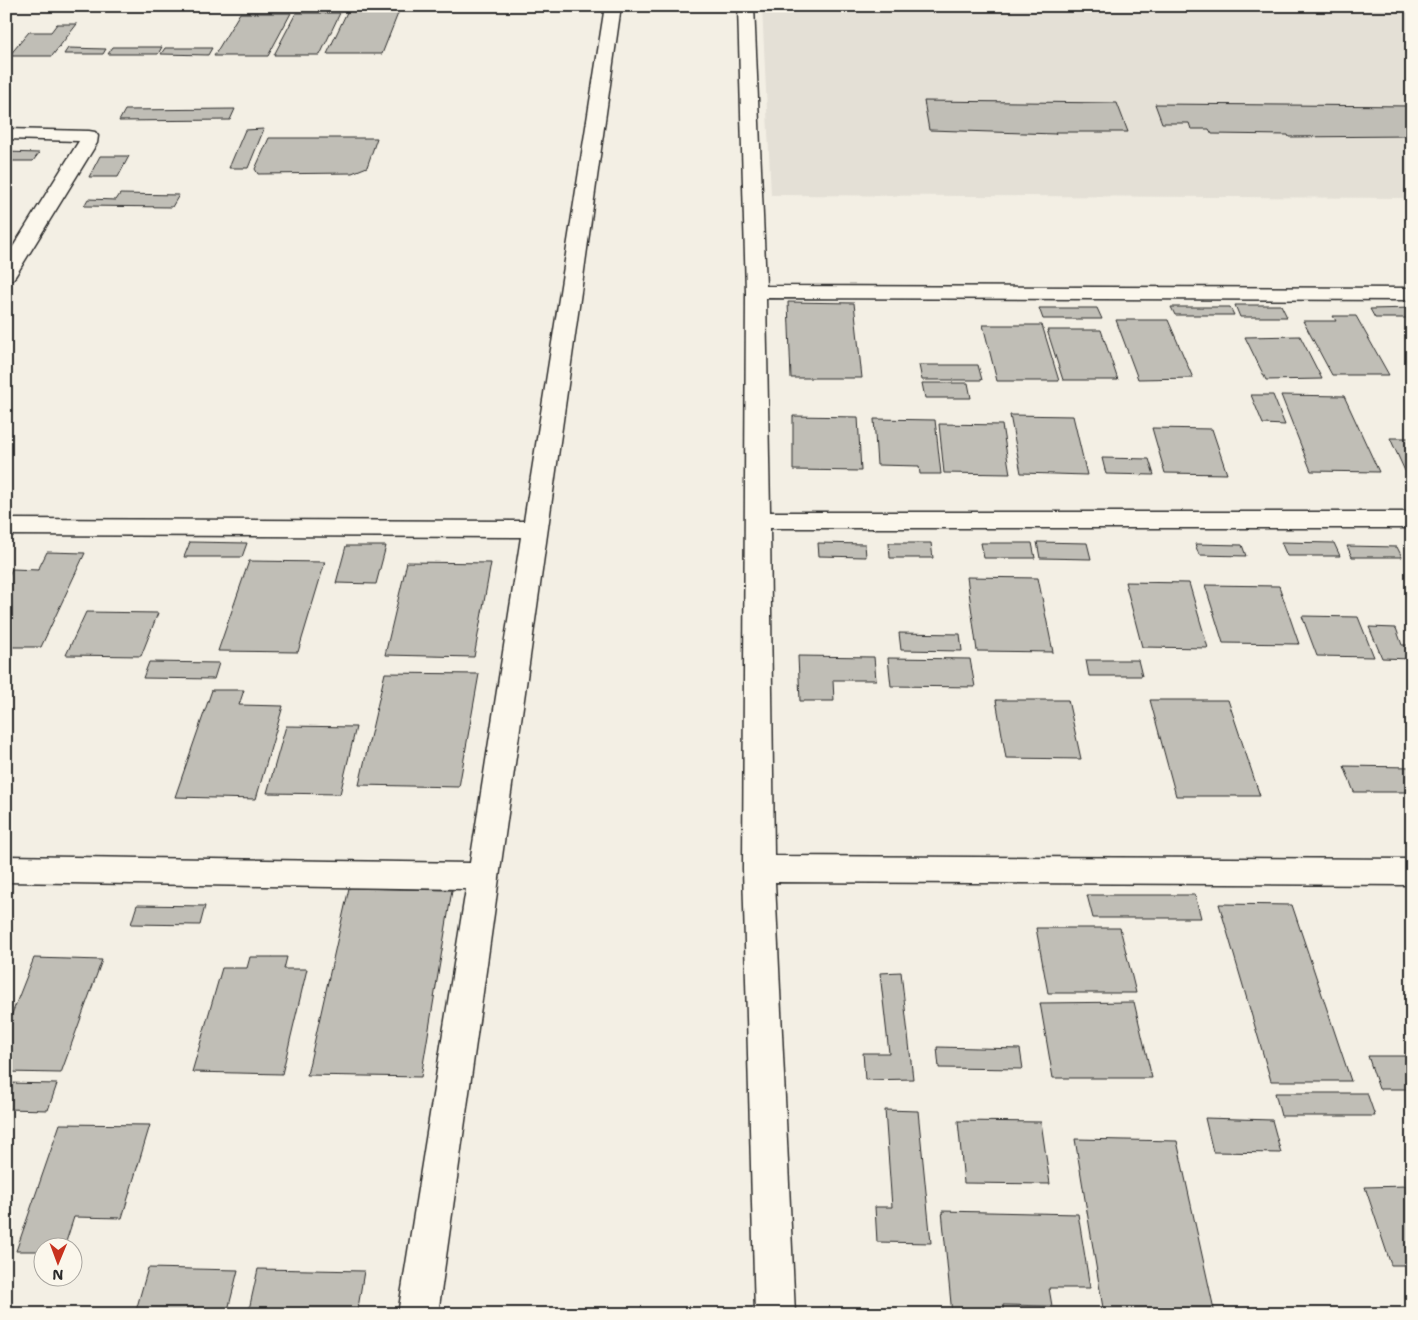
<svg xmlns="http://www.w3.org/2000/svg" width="1418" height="1320" viewBox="0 0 1418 1320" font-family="'Shantell Sans',sans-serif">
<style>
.built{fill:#e4e0d6}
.building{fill:#c0beb6;stroke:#2b2b2b}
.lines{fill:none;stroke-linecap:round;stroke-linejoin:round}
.street-casing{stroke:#2b2b2b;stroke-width:3}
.street{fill:#fbf7ec;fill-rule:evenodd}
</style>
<rect width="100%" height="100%" fill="#f3efe4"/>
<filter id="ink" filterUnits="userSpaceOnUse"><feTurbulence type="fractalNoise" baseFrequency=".02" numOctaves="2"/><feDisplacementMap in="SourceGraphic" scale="10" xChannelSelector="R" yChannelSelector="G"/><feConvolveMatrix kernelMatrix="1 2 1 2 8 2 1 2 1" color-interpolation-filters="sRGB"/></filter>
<g filter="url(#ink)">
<polygon class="built" points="762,6 1412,6 1412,198 771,195"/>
<g class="building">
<polygon points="348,10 399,11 382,54 327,54"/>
<polygon points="240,13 291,13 268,56 214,56"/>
<polygon points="296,13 340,13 320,55 274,55"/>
<polygon points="57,24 77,24 52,56 9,56 29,32 51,32"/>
<polygon points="113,47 162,47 158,54 108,54"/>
<polygon points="68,48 106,49 103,54 64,54"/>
<polygon points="165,48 212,48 208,55 161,54"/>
<polygon points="924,101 1117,103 1128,132 1055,132 1056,134 929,130"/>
<polygon points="1155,104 1412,106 1412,136 1289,137 1288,135 1212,134 1209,129 1191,129 1189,123 1162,123"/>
<polygon points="235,109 230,120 119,121 125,110"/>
<polygon points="264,129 248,168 229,168 245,130"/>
<polygon points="269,138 377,138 367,167 352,173 258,174 255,169"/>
<polygon points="6,152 39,153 33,161 6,161"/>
<polygon points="100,156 129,156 118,177 89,177"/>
<polygon points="120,194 179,195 172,207 84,206 88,199 116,200"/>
<polygon points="788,302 854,303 862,378 791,378"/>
<polygon points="1235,305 1281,305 1287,317 1240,317"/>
<polygon points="1171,307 1230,307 1234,315 1175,315"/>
<polygon points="1039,308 1097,308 1102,319 1043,319"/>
<polygon points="1412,308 1412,318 1375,318 1370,309"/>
<polygon points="1333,316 1356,316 1389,375 1332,375 1303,321 1336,321"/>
<polygon points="1116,320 1168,320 1193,378 1138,379"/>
<polygon points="983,325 1042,325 1059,381 997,381"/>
<polygon points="1047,330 1101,330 1118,380 1063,380"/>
<polygon points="1300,336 1322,379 1266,380 1245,337"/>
<polygon points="919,365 978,365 982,380 922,380"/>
<polygon points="922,383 968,383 971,398 925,398"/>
<polygon points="1251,395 1273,395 1285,425 1263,424"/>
<polygon points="1281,395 1344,396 1379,472 1311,471"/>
<polygon points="1010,415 1073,416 1087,475 1021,473"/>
<polygon points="793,416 858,417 861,471 793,470"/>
<polygon points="874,419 935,420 941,474 920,474 919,466 877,465"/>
<polygon points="939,424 1002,425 1010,474 944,473"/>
<polygon points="1152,428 1212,429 1227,474 1165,473"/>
<polygon points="1390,438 1412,438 1412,471 1405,471"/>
<polygon points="1102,458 1149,459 1154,475 1106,474"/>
<polygon points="190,542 247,543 242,557 184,557"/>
<polygon points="1037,542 1087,543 1091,559 1040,558"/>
<polygon points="1281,542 1334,543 1340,556 1287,556"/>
<polygon points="818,543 865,544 866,557 819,556"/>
<polygon points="889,543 931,543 933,558 890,558"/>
<polygon points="981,543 1032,543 1035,558 984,558"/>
<polygon points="1195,544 1242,545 1246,556 1199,555"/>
<polygon points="346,546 386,546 376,584 336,583"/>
<polygon points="1347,546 1397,547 1402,557 1352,557"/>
<polygon points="47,552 85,553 41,647 6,647 6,581 12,569 38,570"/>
<polygon points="249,561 325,562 298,652 218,651"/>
<polygon points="407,562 491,563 474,657 385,655"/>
<polygon points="967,577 1038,578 1053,652 977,651"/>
<polygon points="1125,582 1189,583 1208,648 1142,647"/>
<polygon points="1205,585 1279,586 1299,644 1223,643"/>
<polygon points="86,612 158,613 141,656 66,655"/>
<polygon points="1302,616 1358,617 1374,657 1317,656"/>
<polygon points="1369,627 1396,628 1402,645 1412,645 1412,659 1382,658"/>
<polygon points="899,633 960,634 962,651 901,650"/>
<polygon points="798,656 874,657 876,680 833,680 834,701 800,701"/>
<polygon points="888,658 970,659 975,687 891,686"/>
<polygon points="1086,660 1138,660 1142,676 1089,676"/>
<polygon points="149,662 219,663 214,679 143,678"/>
<polygon points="385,673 479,674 459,787 359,785"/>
<polygon points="212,690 244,690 239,705 283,706 256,799 175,797"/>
<polygon points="996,700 1068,700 1081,759 1006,758"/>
<polygon points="1150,700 1228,700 1260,796 1176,796"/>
<polygon points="286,726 356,727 340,794 267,793"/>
<polygon points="1344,766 1412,767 1412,792 1354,792"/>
<polygon points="349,888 452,890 421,1077 307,1075"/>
<polygon points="1087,895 1195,895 1201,918 1093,918"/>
<polygon points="1219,904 1292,905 1351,1081 1271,1081"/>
<polygon points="137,905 205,906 200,925 131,924"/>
<polygon points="1036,928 1120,928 1136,993 1048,993"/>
<polygon points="250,957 287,957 284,969 307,969 282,1074 192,1072 222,968 247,968"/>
<polygon points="34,958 102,960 61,1073 6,1072 6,1029"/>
<polygon points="901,972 913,1079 865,1080 863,1053 889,1053 880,973"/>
<polygon points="1134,1002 1152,1078 1053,1078 1040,1003"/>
<polygon points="937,1047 1020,1049 1023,1069 939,1068"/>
<polygon points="1368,1056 1412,1056 1412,1089 1379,1089"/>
<polygon points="6,1083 57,1084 48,1110 6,1109"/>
<polygon points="1275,1093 1367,1093 1375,1116 1281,1116"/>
<polygon points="885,1110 918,1111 931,1243 877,1242 875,1207 892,1207"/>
<polygon points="1205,1118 1272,1120 1281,1153 1213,1152"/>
<polygon points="958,1121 1041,1122 1050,1184 964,1183"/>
<polygon points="60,1124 150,1125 122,1218 74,1217 64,1248 42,1248 42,1251 16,1251"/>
<polygon points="1075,1139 1177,1141 1215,1314 1104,1314"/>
<polygon points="1407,1186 1412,1201 1412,1265 1391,1265 1365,1187"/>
<polygon points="942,1211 1078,1214 1090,1288 1049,1288 1052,1306 1003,1305 1004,1314 952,1314"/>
<polygon points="148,1268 238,1270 227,1314 135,1314"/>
<polygon points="258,1269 364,1271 357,1314 248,1314"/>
</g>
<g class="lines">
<defs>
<g id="street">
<polygon points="605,6 621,6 438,1314 398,1314 466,889 6,882 6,856 470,863 521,537 6,535 6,519 524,521"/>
<polygon points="738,6 754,6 766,286 1412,288 1412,300 766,298 770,512 1412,512 1412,528 770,528 774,856 1412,859 1412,885 775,882 795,1314 755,1314 743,869 746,292"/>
<polygon points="6,129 89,131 95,132 98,136 97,143 16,275 13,279 6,281 6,258 79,141 6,139"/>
</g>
</defs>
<use href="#street" class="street-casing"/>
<use href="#street" class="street"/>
</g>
</g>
<rect width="1418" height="1320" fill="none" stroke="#fbf7ec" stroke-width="25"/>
<rect x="12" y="12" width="1393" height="1295" fill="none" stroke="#2b2b2b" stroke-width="2" filter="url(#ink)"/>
<g transform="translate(58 1262) rotate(181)"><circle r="24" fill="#fbf7ec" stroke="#a8a59f"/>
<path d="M0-4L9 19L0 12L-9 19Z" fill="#c8321e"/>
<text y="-8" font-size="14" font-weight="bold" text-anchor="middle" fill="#2b2b2b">N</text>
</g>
</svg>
